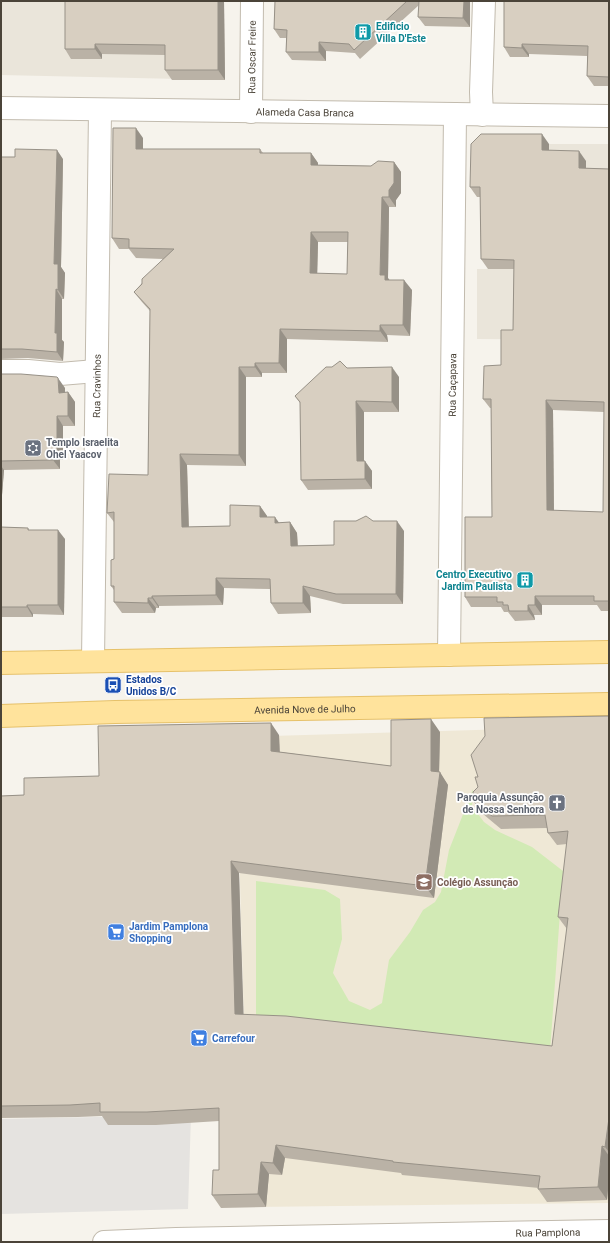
<svg xmlns="http://www.w3.org/2000/svg" width="610" height="1243" viewBox="0 0 610 1243" font-family="Roboto,sans-serif">
<style>
.residential{fill:#eae5da}
.education{fill:#efe8d6}
.green{fill:#d2eab5}
.parking{fill:#e5e3e0}
.lines{fill:none;stroke-linecap:round;stroke-linejoin:round}
.minor-casing{stroke:#c2bbae;stroke-width:24}
.major-casing{stroke:#e6c16a;stroke-width:24}
.minor{stroke:#fff;stroke-width:22}
.major{stroke:#ffe39c;stroke-width:22}
.wall{fill:#bab2a6;fill-rule:evenodd}
.shaded-wall{fill:#979187}
.building{fill:#d8cfc1;stroke:#979187;fill-rule:evenodd}
.labels{text-anchor:middle;stroke-width:3.5;stroke-linejoin:round;paint-order:stroke}
.culture-label{font-size:10px;font-weight:bold;fill:#0d838f;stroke:#fff;text-anchor:start}
.street-label{font-size:10px;fill:#4b4439;stroke:#fff}
.worship-label{font-size:10px;font-weight:bold;fill:#5b616d;stroke:#fff;text-anchor:start}
.transit-label{font-size:10px;font-weight:bold;fill:#164399;stroke:#fff;text-anchor:start}
.education-label{font-size:10px;font-weight:bold;fill:#785e54;stroke:#fff;text-anchor:start}
.shop-label{font-size:10px;font-weight:bold;fill:#366cbe;stroke:#fff;text-anchor:start}
</style>
<rect width="100%" height="100%" fill="#f6f3ec"/>
<g class="residential">
<polygon points="1,1 163,1 225,80 1,75"/>
<polygon points="549,144 609,144 609,340 477,339 477,269 547,269"/>
</g>
<polygon class="education" points="609,726 609,1203 249,1207 236,737"/>
<polygon class="green" points="473,789 472,806 484,822 495,830 532,847 563,871 550,1052 256,1020 256,881 325,890 340,899 342,939 333,973 349,1001 370,1010 382,1003 389,960 410,932 423,910 435,902 441,892 449,850"/>
<polygon class="parking" points="191,1115 188,1209 1,1214 1,1119"/>
<g class="lines">
<defs>
<g id="minor">
<path id="s1" d="M 1,108 L 609,116"/>
<path id="s2" d="M 251,112 L 252,1"/>
<polyline points="482,115 481,92 484,1"/>
<polyline points="1,371 28,371 60,374 96,371"/>
<path id="s3" d="M 449,655 L 455,115"/>
<path id="s4" d="M 93,661 L 100,110"/>
<path id="s5" d="M 104,1242 L 176,1239 L 609,1231"/>
</g>
<g id="major">
<polyline points="1,663 609,652"/>
<path id="s6" d="M 1,716 L 115,712 L 609,704"/>
</g>
</defs>
<use href="#minor" class="minor-casing"/>
<use href="#major" class="major-casing"/>
<use href="#minor" class="minor"/>
<use href="#major" class="major"/>
</g>
<g class="wall">
<polygon points="224,1 225,80 172,80 165,70 165,55 102,54 102,59 71,59 65,49"/>
<polygon points="275,1 470,1 470,27 425,26 418,17 419,5 360,59 355,53 326,51 326,61 292,60 286,52 286,38 280,38 274,29"/>
<polygon points="609,1 609,86 594,86 587,76 587,56 529,54 529,57 510,57 504,47"/>
<path d="M 143,138 L 143,149 L 260,149 L 263,153 L 311,153 L 318,163 L 318,165 L 371,166 L 394,162 L 401,172 L 401,193 L 396,200 L 396,207 L 389,207 L 388,278 L 389,280 L 412,290 L 410,336 L 387,335 L 388,342 L 287,339 L 287,373 L 262,373 L 262,377 L 246,377 L 246,466 L 187,465 L 189,527 L 230,526 L 260,506 L 267,516 L 267,517 L 279,523 L 290,522 L 297,533 L 298,546 L 334,545 L 373,521 L 404,531 L 403,604 L 343,604 L 310,596 L 311,613 L 278,614 L 271,603 L 270,589 L 224,588 L 223,605 L 159,606 L 159,608 L 156,608 L 155,613 L 122,613 L 114,602 L 114,590 L 111,586 L 114,559 L 114,522 L 107,513 L 148,475 L 150,311 L 142,302 L 134,292 L 163,259 L 136,258 L 129,249 L 119,249 L 112,238 ZM 318,242 L 348,242 L 347,274 L 317,274 Z"/>
<path d="M 549,144 L 549,150 L 586,161 L 586,168 L 609,169 L 609,611 L 601,611 L 597,605 L 542,605 L 542,615 L 534,615 L 535,620 L 515,621 L 508,612 L 504,612 L 501,607 L 471,607 L 465,597 L 492,517 L 491,408 L 490,408 L 483,399 L 501,365 L 513,330 L 514,269 L 488,269 L 481,259 L 480,197 L 477,197 L 470,187 ZM 553,410 L 604,412 L 603,512 L 554,511 Z"/>
<polygon points="1,157 63,159 61,267 65,273 64,299 62,299 62,340 64,342 63,361 28,358 1,359"/>
<polygon points="347,368 399,377 399,412 364,412 364,461 372,471 372,489 308,490 301,480 300,403 295,396"/>
<polygon points="1,374 65,388 65,393 68,392 75,402 75,426 63,426 63,460 60,460 60,469 4,470 2,495 1,495"/>
<polygon points="1,527 28,528 29,530 65,539 64,615 33,614 33,617 1,617"/>
<polygon points="609,716 609,1179 607,1200 547,1202 538,1189 539,1188 402,1175 401,1173 285,1158 282,1175 269,1174 266,1207 221,1208 212,1195 219,1170 219,1121 156,1125 108,1125 102,1116 78,1117 1,1118 1,796 24,795 99,776 279,735 280,752 391,766 440,732 439,772 448,785 434,898 239,873 243,1015 552,1046 567,929 558,917 567,844 557,845 548,833 547,828 501,829 483,814 474,802 478,787 478,777"/>
</g>
<g class="shaded-wall">
<polygon points="218,1 224,1 225,80 218,70"/>
<polygon points="464,1 470,1 470,27 463,18"/>
<polygon points="319,42 326,51 326,61 319,52"/>
<polygon points="95,44 102,54 102,59 95,49"/>
<polygon points="522,44 529,54 529,57 522,48"/>
<polygon points="136,128 143,138 143,159 136,149"/>
<polygon points="542,134 549,144 549,160 542,150"/>
<polygon points="57,150 63,159 61,267 65,273 64,299 58,290 54,264"/>
<polygon points="579,151 586,161 586,178 579,168"/>
<polygon points="311,153 318,163 318,175 311,165"/>
<polygon points="394,162 401,172 401,193 396,200 396,207 389,197 389,190"/>
<polygon points="382,197 389,207 388,278 393,285 392,290 380,275"/>
<polygon points="311,232 318,242 317,284 310,273"/>
<polygon points="404,280 412,290 410,336 403,325"/>
<polygon points="56,289 62,299 62,340 64,342 63,361 57,352 55,333"/>
<polygon points="380,325 387,335 388,342 380,331"/>
<polygon points="280,329 287,339 287,373 279,363"/>
<polygon points="255,363 262,373 262,377 255,367"/>
<polygon points="239,367 246,377 246,466 239,455"/>
<polygon points="392,367 399,377 399,412 392,402"/>
<polygon points="58,378 65,388 65,402 59,393"/>
<polygon points="68,392 75,402 75,426 68,416"/>
<polygon points="546,400 553,410 554,520 547,510"/>
<polygon points="356,401 364,412 364,471 357,461"/>
<polygon points="57,416 63,426 63,460 57,451"/>
<polygon points="53,451 60,460 60,469 53,460"/>
<polygon points="180,454 187,465 189,538 182,527"/>
<polygon points="365,461 372,471 372,489 365,479"/>
<polygon points="1,466 4,470 2,495 1,493"/>
<polygon points="260,506 267,516 267,528 260,517"/>
<polygon points="275,517 282,527 275,523"/>
<polygon points="397,521 404,531 403,604 396,594"/>
<polygon points="290,522 297,533 298,556 291,546"/>
<polygon points="58,530 65,539 64,615 58,605"/>
<polygon points="216,578 224,588 223,605 216,595"/>
<polygon points="303,586 310,596 311,613 303,603"/>
<polygon points="152,596 159,606 159,608 152,598"/>
<polygon points="535,596 542,605 542,615 535,605"/>
<polygon points="148,598 156,608 155,613 148,603"/>
<polygon points="27,605 33,614 33,617 27,607"/>
<polygon points="528,605 534,615 535,620 528,611"/>
<polygon points="431,719 440,732 439,775 440,772 448,785 434,898 425,886 431,771"/>
<polygon points="271,723 279,735 280,764 271,751"/>
<polygon points="231,861 239,873 244,1027 235,1014"/>
<polygon points="609,1118 609,1152 605,1147"/>
<polygon points="276,1145 285,1158 282,1175 273,1163"/>
<polygon points="602,1146 609,1156 609,1179 607,1200 598,1187"/>
<polygon points="261,1162 269,1174 266,1207 258,1194"/>
</g>
<g class="building">
<polygon points="65,1 218,1 218,70 165,70 165,45 95,44 95,49 65,49"/>
<polygon points="275,1 407,1 354,50 349,44 319,42 319,52 286,52 287,30 274,29"/>
<polygon points="419,1 464,1 463,18 418,17"/>
<polygon points="504,1 609,1 609,77 587,76 588,46 522,44 522,48 504,47"/>
<path d="M 113,128 L 136,128 L 136,149 L 260,149 L 260,153 L 311,153 L 311,165 L 371,166 L 378,161 L 394,162 L 394,183 L 389,190 L 389,197 L 382,197 L 380,275 L 385,275 L 385,280 L 404,280 L 403,325 L 380,325 L 380,331 L 280,329 L 279,363 L 255,363 L 255,367 L 239,367 L 239,455 L 180,454 L 182,527 L 230,526 L 230,505 L 260,506 L 260,517 L 275,517 L 275,523 L 290,522 L 291,546 L 334,545 L 334,521 L 356,521 L 366,516 L 373,521 L 397,521 L 396,594 L 336,594 L 303,586 L 303,603 L 271,603 L 270,579 L 216,578 L 216,595 L 152,596 L 152,598 L 148,598 L 148,603 L 114,602 L 114,586 L 111,586 L 111,560 L 114,559 L 114,512 L 107,513 L 109,474 L 148,475 L 150,309 L 134,292 L 142,284 L 142,279 L 174,249 L 129,248 L 129,239 L 112,238 ZM 311,232 L 348,232 L 347,274 L 310,273 Z"/>
<path d="M 481,134 L 542,134 L 542,150 L 579,151 L 579,168 L 609,169 L 609,601 L 594,601 L 594,596 L 535,596 L 535,605 L 528,605 L 528,611 L 509,611 L 508,605 L 503,605 L 503,602 L 497,602 L 497,597 L 465,597 L 465,517 L 492,517 L 491,399 L 483,399 L 484,366 L 501,365 L 501,330 L 513,330 L 514,260 L 481,259 L 480,187 L 470,187 L 471,144 ZM 546,400 L 604,402 L 603,512 L 547,510 Z"/>
<polygon points="15,149 57,150 54,264 58,264 58,290 56,289 55,333 57,333 57,352 22,349 1,349 1,157 15,157"/>
<polygon points="340,361 347,368 392,367 392,402 356,401 357,461 365,461 365,479 301,480 300,402 295,396 326,367 332,367"/>
<polygon points="1,374 21,374 57,377 58,378 59,393 68,392 68,416 57,416 57,451 53,451 53,460 1,461"/>
<polygon points="1,527 28,528 28,530 58,530 58,605 27,605 27,607 1,607"/>
<polygon points="609,716 609,1118 605,1147 602,1146 598,1187 538,1189 540,1176 393,1162 393,1161 276,1145 273,1163 261,1162 258,1194 212,1195 213,1170 219,1170 219,1108 147,1112 100,1112 100,1103 70,1105 1,1106 1,796 24,795 24,778 99,776 98,726 271,723 271,751 391,766 391,720 431,719 431,771 440,772 425,886 231,861 235,1014 286,1016 552,1046 568,918 558,917 568,831 548,833 545,815 492,816 474,802 473,792 478,787 475,777 478,777 471,755 485,736 484,718"/>
</g>
<defs>
<symbol id="building-square" viewBox="-11 -11 22 22"><rect x="-9" y="-9" width="18" height="18" rx="4" fill="#0f9aa8" stroke="#fff"/><path d="M-4-6H4V6H1V3H-1V6H-4ZM-2.5-4.3h1.7v1.8h-1.7ZM.8-4.3h1.7v1.8H.8ZM-2.5-1h1.7V.8h-1.7ZM.8-1h1.7V.8H.8Z" fill="#fff"/></symbol>
<symbol id="synagogue-square" viewBox="-11 -11 22 22"><rect x="-9" y="-9" width="18" height="18" rx="4" fill="#6b7280" stroke="#fff"/><path d="M0-6.5L5.6 3.2H-5.6ZM0 6.5L5.6-3.2H-5.6Z" fill="#fff"/></symbol>
<symbol id="bus-square" viewBox="-11 -11 22 22"><rect x="-9" y="-9" width="18" height="18" rx="4" fill="#1a4fb4" stroke="#fff"/><path d="M-5-6H5V4H4V6H2V4H-2V6H-4V4H-5ZM-3.5-4V0h7V-4ZM-3.5 1.2v1.5H-2V1.2ZM2 1.2v1.5H3.5V1.2Z" fill="#fff"/></symbol>
<symbol id="church-square" viewBox="-11 -11 22 22"><rect x="-9" y="-9" width="18" height="18" rx="4" fill="#6b7280" stroke="#fff"/><path d="M-1.2-6h2.4v3.5h3.3v2.4h-3.3V6h-2.4V-.1h-3.3v-2.4h3.3Z" fill="#fff"/></symbol>
<symbol id="school-square" viewBox="-11 -11 22 22"><rect x="-9" y="-9" width="18" height="18" rx="4" fill="#8d6e63" stroke="#fff"/><path d="M0-5L7-2L0 1L-7-2ZM-4 1L0 2.5L4 1V4Q0 6-4 4Z" fill="#fff"/></symbol>
<symbol id="supermarket-square" viewBox="-11 -11 22 22"><rect x="-9" y="-9" width="18" height="18" rx="4" fill="#3f7fe0" stroke="#fff"/><path d="M-6-5.5h2.5l.6 2H6L4.5 2H-2.5L-4.4-4H-6ZM-1.5 3.2a1.3 1.3 0 1 0 .1 0ZM3 3.2a1.3 1.3 0 1 0 .1 0Z" fill="#fff"/></symbol>
</defs>
<g fill-rule="evenodd">
<use href="#building-square" x="353" y="22" width="20" height="20"/>
<use href="#synagogue-square" x="23" y="438" width="20" height="20"/>
<use href="#building-square" x="515" y="570" width="20" height="20"/>
<use href="#bus-square" x="103" y="675" width="20" height="20"/>
<use href="#church-square" x="547" y="793" width="20" height="20"/>
<use href="#school-square" x="414" y="872" width="20" height="20"/>
<use href="#supermarket-square" x="106" y="922" width="20" height="20"/>
<use href="#supermarket-square" x="189" y="1028" width="20" height="20"/>
</g>
<g class="labels">
<g class="culture-label">
<text x="376" y="30">Edificio<tspan x="376" dy="12">Villa D'Este</tspan></text>
<text x="512" y="578" text-anchor="end">Centro Executivo<tspan x="512" dy="12">Jardim Paulista</tspan></text>
</g>
<g class="street-label">
<text dy="4" stroke="none"><textPath href="#s2" startOffset="55">Rua Oscar Freire</textPath></text>
<text dy="4" stroke="none"><textPath href="#s1" startOffset="304">Alameda Casa Branca</textPath></text>
<text dy="4" stroke="none"><textPath href="#s3" startOffset="270">Rua Caçapava</textPath></text>
<text dy="4" stroke="none"><textPath href="#s4" startOffset="275">Rua Cravinhos</textPath></text>
<text dy="4" stroke="none"><textPath href="#s6" startOffset="304">Avenida Nove de Julho</textPath></text>
<text dy="4" stroke="none"><textPath href="#s5" startOffset="444">Rua Pamplona</textPath></text>
</g>
<g class="worship-label">
<text x="46" y="446">Templo Israelita<tspan x="46" dy="12">Ohel Yaacov</tspan></text>
<text x="544" y="801" text-anchor="end">Paroquia Assunção<tspan x="544" dy="12">de Nossa Senhora</tspan></text>
</g>
<g class="transit-label">
<text x="126" y="683">Estados<tspan x="126" dy="12">Unidos B/C</tspan></text>
</g>
<g class="education-label">
<text x="437" y="886">Colégio Assunção</text>
</g>
<g class="shop-label">
<text x="129" y="930">Jardim Pamplona<tspan x="129" dy="12">Shopping</tspan></text>
<text x="212" y="1042">Carrefour</text>
</g>
</g>
<rect width="610" height="1243" fill="none" stroke="#4b4439" stroke-width="4"/>
</svg>
